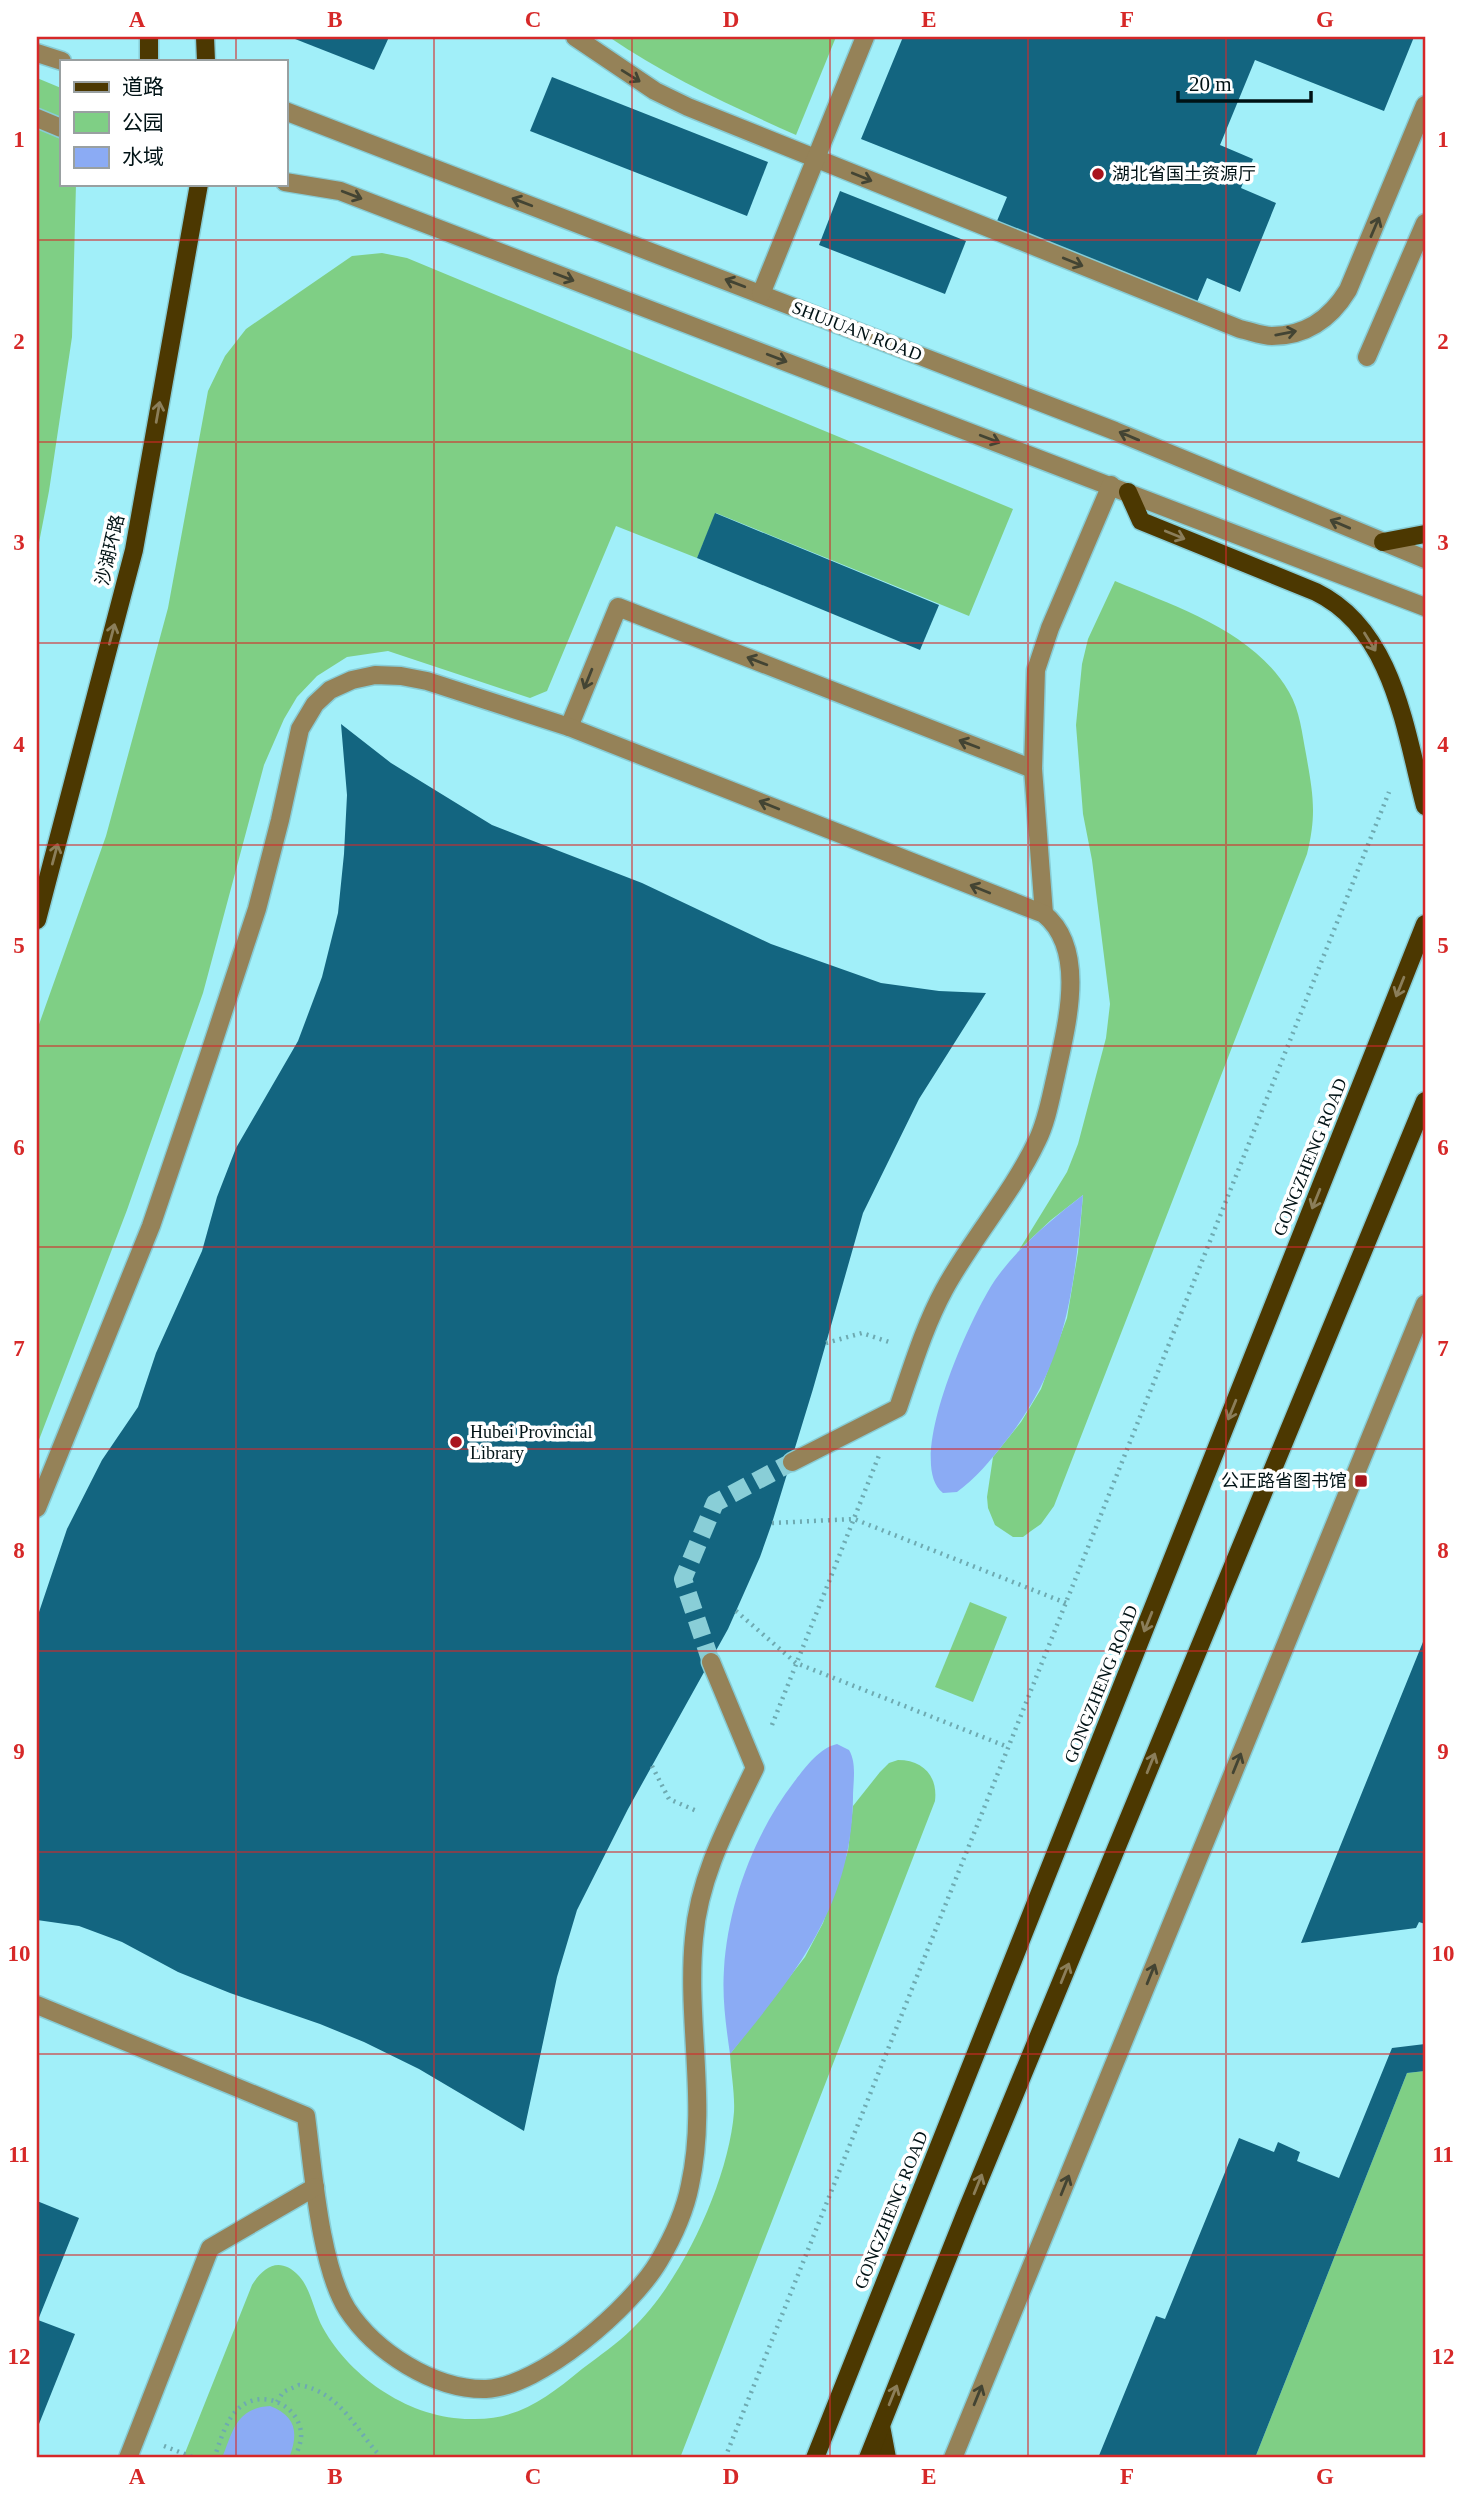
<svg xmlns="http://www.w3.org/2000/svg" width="1462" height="2495" viewBox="0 0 1462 2495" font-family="'Times New Roman','Noto Sans SC',serif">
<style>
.green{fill:#7fcf85}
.water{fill:#8babf4}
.building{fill:#136580}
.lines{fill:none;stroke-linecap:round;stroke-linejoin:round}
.minor-tunnel{stroke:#89ced7;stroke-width:18;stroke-dasharray:18 9;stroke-linecap:butt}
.minor-casing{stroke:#87ccd5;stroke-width:21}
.major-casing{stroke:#87ccd5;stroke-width:21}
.path{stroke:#6eaab1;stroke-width:4.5;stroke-dasharray:2 5;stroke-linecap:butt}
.minor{stroke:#958258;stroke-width:18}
.major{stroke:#4c3801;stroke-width:18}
.oneway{stroke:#434433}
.oneway2{stroke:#8b7e5a}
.grid{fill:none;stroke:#d62828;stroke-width:2;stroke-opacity:0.55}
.poi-dot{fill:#a9141d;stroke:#fff;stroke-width:2.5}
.labels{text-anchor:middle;stroke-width:7;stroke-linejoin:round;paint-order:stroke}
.poi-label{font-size:18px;fill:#001215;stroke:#fff;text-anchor:start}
.street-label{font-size:18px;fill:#001215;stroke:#fff}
.neatline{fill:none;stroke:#d62828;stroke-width:2.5}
.grid-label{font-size:23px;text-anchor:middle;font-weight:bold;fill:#d62828}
</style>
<rect width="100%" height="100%" fill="#a1eff9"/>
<g class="green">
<path d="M 609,37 L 836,37 L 796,135 C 731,106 668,77 609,37 Z"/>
<polygon points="37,78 61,88 61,184 76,184 72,337 49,491 37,553"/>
<polygon points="382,253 407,258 1013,509 969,616 716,513 697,558 616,526 547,691 530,698 388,651 347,657 317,676 297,697 284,719 264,765 203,993 127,1210 37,1445 37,1030 106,836 168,608 208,391 225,356 246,329 352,256"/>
<path d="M 1115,581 C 1176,607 1254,631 1289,692 C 1300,711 1302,733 1306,754 C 1313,794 1317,814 1307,854 L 1054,1506 L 1041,1524 L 1031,1531 L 1023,1537 L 1013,1537 L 995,1525 L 988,1508 L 987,1497 L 993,1457 L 1021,1422 L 1041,1389 L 1067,1318 L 1078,1252 L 1083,1195 L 1051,1220 L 1019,1250 L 1067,1172 L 1078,1144 L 1106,1038 L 1110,1004 L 1092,860 L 1083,814 L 1076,725 L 1082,664 L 1088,639 Z"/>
<polygon points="970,1602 1007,1617 973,1702 935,1687"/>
<path d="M 898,1760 C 923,1760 938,1776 935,1801 L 680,2458 L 183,2458 L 252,2285 C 264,2266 280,2256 299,2276 C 311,2289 314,2312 323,2328 C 352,2380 414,2421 475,2419 C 520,2419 548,2397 582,2369 C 599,2356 617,2344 632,2329 C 681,2283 729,2180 734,2112 C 735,2094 731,2073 730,2054 L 805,1957 L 823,1923 L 848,1851 L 853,1806 L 880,1772 L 889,1763 Z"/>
<polygon points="1425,2071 1425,2458 1255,2458 1407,2073"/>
</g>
<g class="water">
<path d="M 1083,1195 C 1074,1289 1067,1365 1005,1442 C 991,1460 975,1479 957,1492 L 943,1493 C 903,1462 972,1314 995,1280 C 1019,1246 1051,1220 1083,1195 Z"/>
<path d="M 837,1744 L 849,1750 C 857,1763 853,1782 853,1797 C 852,1906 795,1975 730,2054 C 726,2026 722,1998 724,1969 C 728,1904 754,1834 794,1782 C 805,1768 819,1748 837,1744 Z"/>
<path d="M 270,2406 C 296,2416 299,2433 289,2458 L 222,2458 C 233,2431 236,2408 270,2406 Z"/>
</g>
<g class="building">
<polygon points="290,37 389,37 374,70"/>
<polygon points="903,37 1414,37 1384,111 1255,60 1220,145 1253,159 1241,188 1276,203 1240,292 1207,278 1197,302 997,221 1007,197 861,139"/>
<polygon points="552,77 768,162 747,216 530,131"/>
<polygon points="840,191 966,241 945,294 819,245"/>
<polygon points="715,513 939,605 920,650 697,558"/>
<polygon points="341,724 391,763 492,825 642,883 771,944 881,983 939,991 986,993 919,1099 863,1213 813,1389 772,1523 760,1557 728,1629 628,1809 577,1910 557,1977 524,2131 419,2069 364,2042 320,2024 230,1993 178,1972 122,1942 79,1926 37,1920 37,1618 67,1529 102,1460 138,1407 156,1353 202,1251 217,1197 236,1148 298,1041 322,977 338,913 344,854 347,795"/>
<polygon points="1425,1637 1425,1924 1419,1922 1416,1928 1301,1943"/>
<polygon points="1425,2044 1425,2071 1407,2073 1255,2458 1098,2458 1156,2316 1165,2319 1239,2138 1274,2152 1278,2142 1300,2152 1297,2161 1339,2178 1392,2048"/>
<polygon points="37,2201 79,2218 38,2320 75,2334 37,2429"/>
</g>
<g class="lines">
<polyline class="minor-tunnel" points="711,1662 683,1579 715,1503 792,1462"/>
<defs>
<g id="minor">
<path d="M 575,37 L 655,91 L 688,107 L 1240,329 C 1250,331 1262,336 1272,336 C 1307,336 1331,318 1348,290 L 1425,105"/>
<polyline points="37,53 62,61"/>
<polyline points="285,111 1115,431 1425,559"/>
<polyline points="37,118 61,128"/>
<polyline points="285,182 340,191 1425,607"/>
<polyline points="761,294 865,37"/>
<polyline points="1367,357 1425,223"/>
<polyline points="569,727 618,607 1033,769"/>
<polyline points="1044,914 1033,769 1036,670 1050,628 1111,485"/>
<path d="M 37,1508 L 151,1226 L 209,1055 L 257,909 L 280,820 L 300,729 L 315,704 L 330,690 L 352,680 L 375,675 L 401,676 L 427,681 L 569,727 L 1044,914 C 1088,950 1066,1027 1056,1075 C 1051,1096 1047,1121 1037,1141 C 1012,1194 972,1238 944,1290 C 924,1327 912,1368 898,1408 L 792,1462"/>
<path d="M 37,2005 L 306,2116 C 313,2169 320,2266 347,2309 C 375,2352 434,2390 486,2389 C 540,2387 632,2307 659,2261 C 672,2239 685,2211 690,2185 C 708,2104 686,2020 694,1938 C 699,1876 729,1822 755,1768 L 711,1662"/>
<polyline points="128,2458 210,2248 315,2187"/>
<polyline points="953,2458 1425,1304"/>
</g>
<g id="major">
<polyline points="149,37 149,61"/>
<polyline points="205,37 206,61"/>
<path d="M 1128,492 L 1141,521 L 1316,592 C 1394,630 1405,731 1425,806"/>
<polyline points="1383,542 1425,534"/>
<polyline points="37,920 134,550 199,184"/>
<polyline points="881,2426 887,2458"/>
<polyline points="815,2458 1425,924"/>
<polyline points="868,2458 966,2212 1425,1101"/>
</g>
</defs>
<use href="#minor" class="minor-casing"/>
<use href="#major" class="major-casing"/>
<g class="path">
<polyline points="826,1343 862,1333 889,1342"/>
<polyline points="772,1523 854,1519 1066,1603"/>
<polyline points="736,1611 796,1663 1008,1747"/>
<polyline points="772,1725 880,1453"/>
<polyline points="652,1766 669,1799 699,1812"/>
<path d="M 277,2402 L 283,2392 L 299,2385 C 341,2392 356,2431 382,2458"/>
<polyline points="164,2446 195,2458"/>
<path d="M 214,2458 C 220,2443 225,2421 238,2409 C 260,2388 297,2403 301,2432 C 302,2440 298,2450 295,2458"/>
<polyline points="725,2458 1389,792"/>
</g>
<use href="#minor" class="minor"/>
<use href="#major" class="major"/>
</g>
<defs><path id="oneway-shaft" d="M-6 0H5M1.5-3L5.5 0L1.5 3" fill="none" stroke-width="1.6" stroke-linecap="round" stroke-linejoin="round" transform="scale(1.75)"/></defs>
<g class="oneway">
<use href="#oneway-shaft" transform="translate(631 76) rotate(32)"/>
<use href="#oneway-shaft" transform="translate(862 177) rotate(22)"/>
<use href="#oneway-shaft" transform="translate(352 195) rotate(21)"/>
<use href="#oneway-shaft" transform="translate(522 202) rotate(-159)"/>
<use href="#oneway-shaft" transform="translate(1375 227) rotate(-67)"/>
<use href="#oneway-shaft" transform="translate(1073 262) rotate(22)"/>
<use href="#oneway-shaft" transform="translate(564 277) rotate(21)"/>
<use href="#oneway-shaft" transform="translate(735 283) rotate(-159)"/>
<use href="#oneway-shaft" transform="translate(1286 333) rotate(-11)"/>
<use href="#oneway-shaft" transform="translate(777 358) rotate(21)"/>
<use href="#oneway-shaft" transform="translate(1129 436) rotate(-157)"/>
<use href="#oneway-shaft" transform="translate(990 439) rotate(21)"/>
<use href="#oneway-shaft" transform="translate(1340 524) rotate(-157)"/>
<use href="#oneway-shaft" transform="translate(757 661) rotate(-159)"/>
<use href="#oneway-shaft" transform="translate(588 679) rotate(112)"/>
<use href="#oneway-shaft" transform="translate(969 744) rotate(-159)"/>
<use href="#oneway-shaft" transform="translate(769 805) rotate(-158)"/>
<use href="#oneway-shaft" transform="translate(980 889) rotate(-158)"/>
<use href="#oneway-shaft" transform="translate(1237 1763) rotate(-68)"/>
<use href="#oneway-shaft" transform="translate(1151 1974) rotate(-68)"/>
<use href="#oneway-shaft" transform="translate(1065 2185) rotate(-68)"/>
<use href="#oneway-shaft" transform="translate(978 2395) rotate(-68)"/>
</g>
<g class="oneway2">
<use href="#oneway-shaft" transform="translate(158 412) rotate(-80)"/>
<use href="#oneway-shaft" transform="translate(1175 535) rotate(22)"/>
<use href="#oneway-shaft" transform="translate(112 634) rotate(-75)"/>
<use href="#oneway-shaft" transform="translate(1370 642) rotate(58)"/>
<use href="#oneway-shaft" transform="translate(55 854) rotate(-75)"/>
<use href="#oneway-shaft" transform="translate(1400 987) rotate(112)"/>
<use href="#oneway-shaft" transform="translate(1316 1199) rotate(112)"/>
<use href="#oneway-shaft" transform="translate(1232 1410) rotate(112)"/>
<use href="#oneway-shaft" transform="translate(1148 1622) rotate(112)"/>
<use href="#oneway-shaft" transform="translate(1151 1763) rotate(-68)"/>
<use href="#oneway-shaft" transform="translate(1065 1973) rotate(-68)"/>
<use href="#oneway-shaft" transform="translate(978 2184) rotate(-68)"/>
<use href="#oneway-shaft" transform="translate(893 2395) rotate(-68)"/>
</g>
<path class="grid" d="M 236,37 L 236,61M 434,37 L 434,2458M 632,37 L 632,2458M 830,37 L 830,2458M 1028,37 L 1028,2458M 1226,37 L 1226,2458M 236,184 L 236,2458M 37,240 L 1425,240M 37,442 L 1425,442M 37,643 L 1425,643M 37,845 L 1425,845M 37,1046 L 1425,1046M 37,1247 L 1425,1247M 37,1449 L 1425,1449M 37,1651 L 1425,1651M 37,1852 L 1425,1852M 37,2054 L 1425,2054M 37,2255 L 1425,2255"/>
<g class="poi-dot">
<circle cx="1098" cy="174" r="7"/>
<circle cx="456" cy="1442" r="7"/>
<rect x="1354" y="1474" width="14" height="14" rx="3.5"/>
</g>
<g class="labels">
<g class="poi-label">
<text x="1112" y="180">湖北省国土资源厅</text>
<text x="470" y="1438">Hubei Provincial<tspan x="470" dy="21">Library</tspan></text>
<text x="1347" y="1487" text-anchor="end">公正路省图书馆</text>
</g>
<g class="street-label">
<text transform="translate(857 331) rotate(21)" y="6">SHUJUAN ROAD</text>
<text transform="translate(110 550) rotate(-77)" y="6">沙湖环路</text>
<text transform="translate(1310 1157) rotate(-68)" y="6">GONGZHENG ROAD</text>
<text transform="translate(1101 1684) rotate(-68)" y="6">GONGZHENG ROAD</text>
<text transform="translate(891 2210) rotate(-68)" y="6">GONGZHENG ROAD</text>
</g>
</g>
<rect width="1462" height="2495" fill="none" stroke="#ffffff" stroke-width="77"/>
<rect x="60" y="60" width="228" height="126" fill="#ffffff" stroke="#99a0a1" stroke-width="2"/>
<rect x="74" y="82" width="35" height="10" fill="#4c3801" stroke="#99a0a1" stroke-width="2"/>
<text x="122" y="94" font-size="21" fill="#001215">道路</text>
<rect x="74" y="112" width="35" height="21" fill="#7fcf85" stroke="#99a0a1" stroke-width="2"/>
<text x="122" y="130" font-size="21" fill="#001215">公园</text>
<rect x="74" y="147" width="35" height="21" fill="#8babf4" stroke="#99a0a1" stroke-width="2"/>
<text x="122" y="164" font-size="21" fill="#001215">水域</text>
<path d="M1178 91v10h133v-10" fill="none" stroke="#001215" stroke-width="3.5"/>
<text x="1189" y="91" font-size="21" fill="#001215" stroke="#ffffff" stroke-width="5" paint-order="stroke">20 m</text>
<rect x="38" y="38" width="1386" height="2418" class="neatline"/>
<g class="grid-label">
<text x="137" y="27">A</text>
<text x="335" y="27">B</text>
<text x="533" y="27">C</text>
<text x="731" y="27">D</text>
<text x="929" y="27">E</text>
<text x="1127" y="27">F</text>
<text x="1325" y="27">G</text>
<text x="19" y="147">1</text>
<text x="1443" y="147">1</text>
<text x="19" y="349">2</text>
<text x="1443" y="349">2</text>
<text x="19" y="550">3</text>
<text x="1443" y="550">3</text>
<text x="19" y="752">4</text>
<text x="1443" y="752">4</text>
<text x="19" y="953">5</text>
<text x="1443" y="953">5</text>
<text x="19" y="1155">6</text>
<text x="1443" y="1155">6</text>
<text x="19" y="1356">7</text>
<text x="1443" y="1356">7</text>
<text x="19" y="1558">8</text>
<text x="1443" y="1558">8</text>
<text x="19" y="1759">9</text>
<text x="1443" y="1759">9</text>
<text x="19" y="1961">10</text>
<text x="1443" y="1961">10</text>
<text x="19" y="2162">11</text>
<text x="1443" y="2162">11</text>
<text x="19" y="2364">12</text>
<text x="1443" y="2364">12</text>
<text x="137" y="2484">A</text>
<text x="335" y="2484">B</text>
<text x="533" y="2484">C</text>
<text x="731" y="2484">D</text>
<text x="929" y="2484">E</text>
<text x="1127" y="2484">F</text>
<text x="1325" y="2484">G</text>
</g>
</svg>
